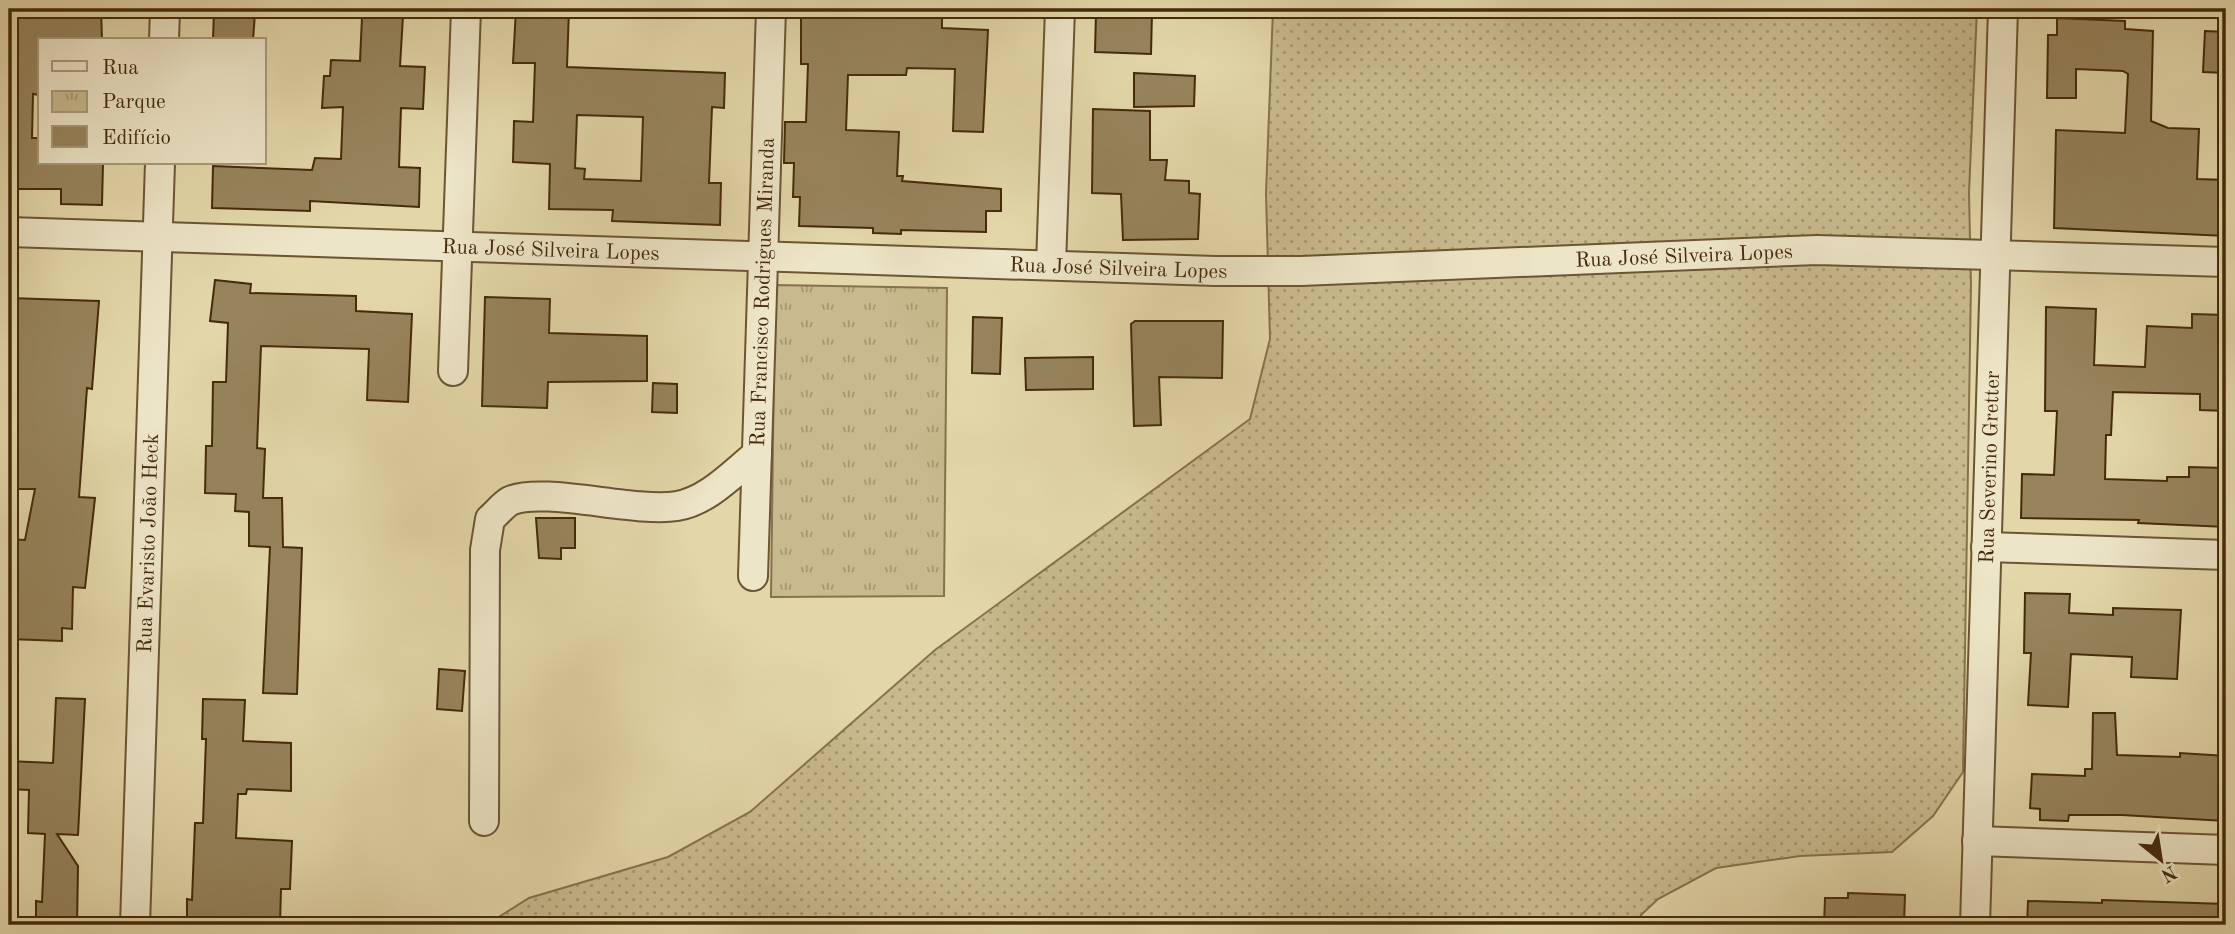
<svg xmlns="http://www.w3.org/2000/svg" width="2235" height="934" viewBox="0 0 2235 934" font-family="'Old Standard TT',serif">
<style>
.grass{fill:url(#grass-dots);stroke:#86724c;stroke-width:2}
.park{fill:url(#park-tufts);stroke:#86724c;stroke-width:2}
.building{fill:#97845d;stroke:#452a0b;stroke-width:2;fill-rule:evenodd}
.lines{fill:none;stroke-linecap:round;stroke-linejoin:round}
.minor-casing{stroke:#6c5532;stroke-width:32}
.minor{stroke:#ede5c7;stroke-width:28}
.labels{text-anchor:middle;stroke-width:5;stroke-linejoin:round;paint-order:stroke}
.street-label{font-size:21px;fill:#452a0b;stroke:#ede5c7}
</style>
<defs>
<pattern id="grass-dots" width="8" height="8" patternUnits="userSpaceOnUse" patternTransform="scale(1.75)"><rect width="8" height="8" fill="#c8ba8e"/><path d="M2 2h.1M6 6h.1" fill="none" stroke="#a49772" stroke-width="1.8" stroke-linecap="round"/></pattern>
<pattern id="park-tufts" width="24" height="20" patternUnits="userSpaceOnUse" patternTransform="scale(1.75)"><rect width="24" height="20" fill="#c8ba8e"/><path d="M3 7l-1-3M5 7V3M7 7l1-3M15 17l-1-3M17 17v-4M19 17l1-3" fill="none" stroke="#a49772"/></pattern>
</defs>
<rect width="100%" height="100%" fill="#e3d7a9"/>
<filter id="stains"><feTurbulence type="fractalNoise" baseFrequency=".00286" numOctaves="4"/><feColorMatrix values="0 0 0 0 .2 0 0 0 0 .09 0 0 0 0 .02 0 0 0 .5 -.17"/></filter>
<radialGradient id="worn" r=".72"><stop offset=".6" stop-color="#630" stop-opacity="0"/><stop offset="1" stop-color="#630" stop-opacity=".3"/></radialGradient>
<polygon class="grass" points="1273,9 1977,9 1969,193 1971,285 1963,772 1933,816 1892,852 1800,856 1716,868 1658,899 1641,915 1637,925 486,925 529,898 668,857 750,812 935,650 1250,419 1270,339 1266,193"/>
<polygon class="park" points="775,285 947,288 944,596 771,597"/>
<g class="building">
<polygon points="9,9 101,9 102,40 40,40 40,95 33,94 32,138 40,138 40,163 103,163 102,205 61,204 61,189 9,189"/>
<polygon points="214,9 244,9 243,13 255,13 253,40 213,40"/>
<path d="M 516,9 L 569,9 L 567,67 L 725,73 L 724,108 L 712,107 L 709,183 L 721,183 L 720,225 L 612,221 L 613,210 L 549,209 L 550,164 L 513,162 L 514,121 L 533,122 L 535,63 L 513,63 ZM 577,115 L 643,117 L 641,181 L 584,179 L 585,169 L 575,168 Z"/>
<polygon points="801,9 942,9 942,28 988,30 983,132 953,131 955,69 907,68 906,75 848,75 846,130 899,132 897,176 903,176 902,181 1001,189 1001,211 986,211 986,232 901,230 901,234 873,233 873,228 799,226 800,197 793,197 794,163 784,163 785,122 806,122 808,64 801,64"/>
<polygon points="1096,12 1152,13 1151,54 1095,52"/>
<polygon points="374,15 403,16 400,66 425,67 423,109 401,108 399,167 420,168 419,207 310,201 310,211 212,208 213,166 312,170 315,158 341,159 343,107 322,108 324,76 330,76 331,60 360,61 362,17"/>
<polygon points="2057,18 2125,21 2125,29 2153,31 2151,121 2168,128 2199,129 2197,179 2226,180 2226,236 2054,228 2056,130 2125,133 2128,74 2123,71 2076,69 2076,98 2047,98 2048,35 2057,35"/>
<polygon points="2205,31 2226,32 2226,73 2203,72"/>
<polygon points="1134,73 1195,76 1194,106 1134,107"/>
<polygon points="1093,109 1150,111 1150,160 1167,160 1165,180 1189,181 1189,193 1200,194 1198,239 1123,240 1121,194 1092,193"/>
<polygon points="215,280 251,284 250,293 356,296 356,311 412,314 408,402 367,400 369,349 261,346 257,448 265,449 263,498 282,498 283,547 302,548 297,694 263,693 270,547 249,546 249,512 235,511 236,494 205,493 206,446 212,446 213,382 226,382 228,323 210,321"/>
<polygon points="485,297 550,299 549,333 647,336 647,381 548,382 547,408 482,406"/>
<polygon points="9,298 99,301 92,389 87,388 79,497 95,498 85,588 73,587 72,629 62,628 62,641 9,639 9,539 25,540 35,489 9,489"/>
<polygon points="2046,307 2096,309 2094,365 2145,367 2147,326 2192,328 2192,314 2226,315 2226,411 2200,410 2200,394 2113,392 2111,435 2106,435 2105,479 2167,481 2167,477 2189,477 2189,467 2226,468 2226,527 2138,523 2139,520 2021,518 2022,474 2054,475 2057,411 2045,411"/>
<polygon points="973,317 1002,318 1000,374 972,373"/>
<polygon points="1135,321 1223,321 1222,378 1159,377 1161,425 1134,426 1131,324"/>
<polygon points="1093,357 1093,389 1026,390 1025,358"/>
<polygon points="653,383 677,384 677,413 652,412"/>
<polygon points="536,518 575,518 575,548 561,548 561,559 539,558"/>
<polygon points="2025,593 2070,594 2069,613 2113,615 2113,608 2181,610 2177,679 2131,677 2132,657 2071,654 2068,707 2028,705 2031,653 2024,653"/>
<polygon points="439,669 465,671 462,711 437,709"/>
<polygon points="56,698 85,699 78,835 57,834 78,866 77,925 36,925 36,901 42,902 45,834 28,833 29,790 9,789 9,761 53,763"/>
<polygon points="203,699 245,700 243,741 291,743 291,791 247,789 246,794 238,794 236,838 292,841 290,889 281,889 280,925 207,925 207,921 187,921 187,899 192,900 195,823 203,823 206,739 202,739"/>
<polygon points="2093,713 2115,713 2117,755 2180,757 2180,753 2226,756 2225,821 2122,815 2069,815 2068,821 2040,820 2040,809 2030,808 2032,774 2085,776 2085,769 2092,769"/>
<polygon points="1848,893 1905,895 1904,925 1824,925 1825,898 1848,898"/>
<polygon points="2102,900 2226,904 2226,925 2027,925 2028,901 2102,903"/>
</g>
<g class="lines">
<defs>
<g id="minor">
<polyline points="164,40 165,9"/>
<path id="s1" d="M 9,232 L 1215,271 L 1301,271 L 1817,250 L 2226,262"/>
<polyline points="1051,265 1060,9"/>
<polyline points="453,371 466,9"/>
<polyline points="1986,547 2226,555"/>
<path id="s2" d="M 753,576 L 771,9"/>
<path d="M 484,821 L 485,550 L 490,519 C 496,514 503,505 510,501 C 542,486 635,513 677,506 C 708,501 733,473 757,454"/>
<polyline points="1977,841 2226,850"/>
<path id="s3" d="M 135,925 L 160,163"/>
<path id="s4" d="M 1975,925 L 2003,9"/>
</g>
</defs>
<use href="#minor" class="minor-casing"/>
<use href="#minor" class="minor"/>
</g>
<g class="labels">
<g class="street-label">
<text dy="7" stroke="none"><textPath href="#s1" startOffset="542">Rua José Silveira Lopes</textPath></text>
<text dy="7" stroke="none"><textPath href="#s1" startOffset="1676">Rua José Silveira Lopes</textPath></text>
<text dy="7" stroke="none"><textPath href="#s1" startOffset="1110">Rua José Silveira Lopes</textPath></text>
<text dy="7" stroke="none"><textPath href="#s2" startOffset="284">Rua Francisco Rodrigues Miranda</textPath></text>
<text dy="7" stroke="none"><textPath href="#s4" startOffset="458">Rua Severino Gretter</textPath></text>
<text dy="7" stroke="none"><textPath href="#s3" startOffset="382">Rua Evaristo João Heck</textPath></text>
</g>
</g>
<rect width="2235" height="934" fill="none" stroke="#e3d7a9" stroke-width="35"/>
<rect x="10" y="10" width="2214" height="913" fill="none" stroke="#452a0b" stroke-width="3.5"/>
<rect x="18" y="18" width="2200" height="899" fill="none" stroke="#452a0b" stroke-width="2"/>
<rect x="38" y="38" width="228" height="126" fill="#ede5c7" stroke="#aa9a7c" stroke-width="2"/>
<rect x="52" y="61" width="35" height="10" fill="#ede5c7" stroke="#aa9a7c" stroke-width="2"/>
<text x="102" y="74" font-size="21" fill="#452a0b">Rua</text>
<rect x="52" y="91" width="35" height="21" fill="url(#park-tufts)" stroke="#aa9a7c" stroke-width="2"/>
<text x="102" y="108" font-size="21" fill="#452a0b">Parque</text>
<rect x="52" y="126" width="35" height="21" fill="#97845d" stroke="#aa9a7c" stroke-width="2"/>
<text x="102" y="144" font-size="21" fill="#452a0b">Edifício</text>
<g transform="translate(2161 860) rotate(150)" stroke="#ede5c7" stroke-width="5" paint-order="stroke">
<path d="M0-5L12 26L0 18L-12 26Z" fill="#452a0b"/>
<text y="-10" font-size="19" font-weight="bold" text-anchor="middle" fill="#452a0b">N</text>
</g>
<rect width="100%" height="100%" filter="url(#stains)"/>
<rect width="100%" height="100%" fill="url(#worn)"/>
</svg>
